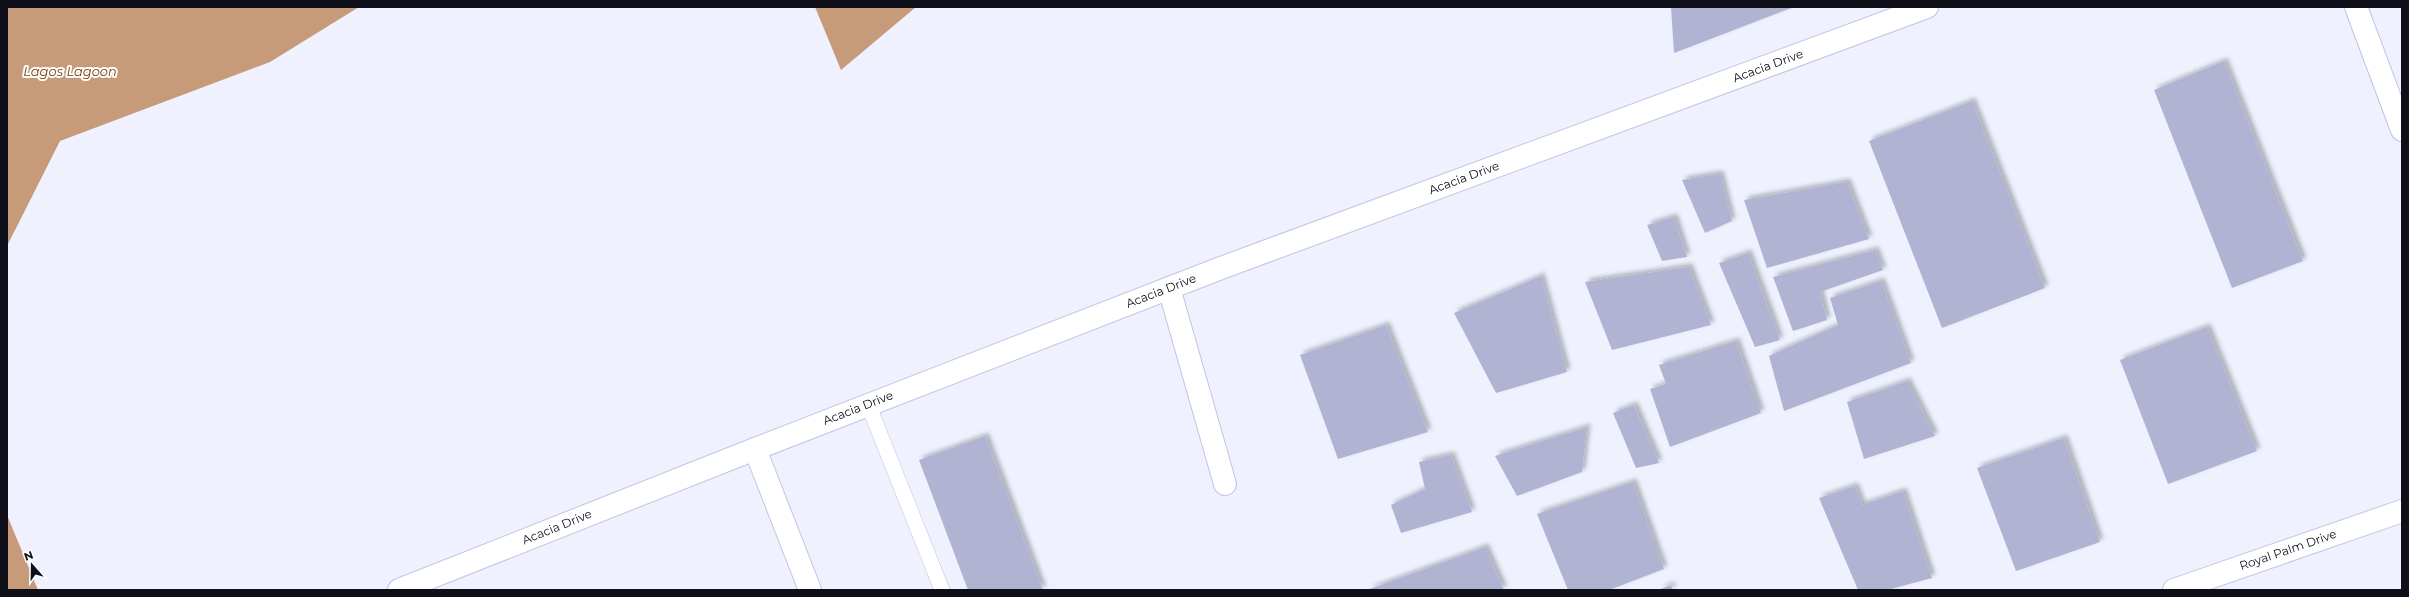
<svg xmlns="http://www.w3.org/2000/svg" width="2409" height="597" viewBox="0 0 2409 597" font-family="Montserrat,sans-serif">
<style>
.water{fill:#c79a79}
.building{fill:#b0b4d2;filter:url(#shadow)}
.lines{fill:none;stroke-linecap:round;stroke-linejoin:round}
.service-casing{stroke:#c1c5e4;stroke-width:16}
.minor-casing{stroke:#c1c5e4;stroke-width:24}
.service{stroke:#fff;stroke-width:15}
.minor{stroke:#fff;stroke-width:22}
.labels{text-anchor:middle;stroke-width:4;stroke-linejoin:round;paint-order:stroke}
.street-label{font-size:12px;fill:#0e0f19;stroke:#fff}
.water-label{font-size:13px;font-style:italic;fill:#773e06;stroke:#fff}
</style>
<defs>
<filter id="shadow"><feDropShadow dx="3.5" dy="-3.5" stdDeviation="2" flood-color="#0004"/></filter>
</defs>
<rect width="100%" height="100%" fill="#eff1fe"/>
<g class="water">
<polygon points="7,7 359,7 270,62 60,141 7,246"/>
<polygon points="815,7 916,7 841,70"/>
<polygon points="7,515 38,590 7,590"/>
</g>
<g class="building">
<polygon points="1671,7 1794,7 1674,53"/>
<polygon points="2224,61 2303,261 2232,288 2154,90"/>
<polygon points="1972,101 2045,288 1942,328 1869,141"/>
<polygon points="1720,174 1732,221 1705,233 1682,180"/>
<polygon points="1847,182 1869,239 1767,268 1744,200"/>
<polygon points="1674,217 1687,257 1662,261 1647,225"/>
<polygon points="1875,250 1883,270 1820,292 1827,320 1793,331 1773,277"/>
<polygon points="1748,253 1780,340 1755,347 1719,263"/>
<polygon points="1689,267 1711,325 1612,350 1585,282"/>
<polygon points="1541,276 1567,372 1496,393 1454,313"/>
<polygon points="1881,281 1911,363 1784,411 1769,356 1838,325 1830,298"/>
<polygon points="1386,325 1428,432 1338,459 1300,355"/>
<polygon points="2207,327 2257,451 2168,484 2120,360"/>
<polygon points="1736,341 1761,413 1670,447 1650,389 1666,384 1659,365"/>
<polygon points="1907,381 1935,436 1864,459 1847,402"/>
<polygon points="1634,405 1659,463 1636,468 1613,413"/>
<polygon points="1587,427 1582,472 1517,496 1495,456"/>
<polygon points="985,436 1043,590 968,590 919,460"/>
<polygon points="2064,438 2100,542 2016,571 1977,468"/>
<polygon points="1451,455 1472,512 1401,533 1391,505 1425,489 1419,462"/>
<polygon points="1633,482 1664,569 1609,590 1568,590 1537,514"/>
<polygon points="1855,486 1862,505 1903,491 1932,578 1887,590 1858,590 1819,498"/>
<polygon points="1485,547 1504,590 1367,590"/>
<polygon points="1671,585 1673,590 1658,590"/>
</g>
<g class="lines">
<defs>
<polyline id="service" points="868,404 942,590"/>
<g id="minor">
<polyline points="2356,7 2402,130"/>
<polyline points="1169,288 1225,484"/>
<polyline points="755,449 810,590"/>
<polyline points="399,590 755,449 1221,268 1927,7"/>
<polyline points="2174,590 2402,511"/>
</g>
</defs>
<use href="#service" class="service-casing"/>
<use href="#minor" class="minor-casing"/>
<use href="#service" class="service"/>
<use href="#minor" class="minor"/>
</g>
<g class="labels">
<g class="street-label">
<text transform="translate(1768 66) rotate(-20)" y="4">Acacia Drive</text>
<text transform="translate(1464 178) rotate(-20)" y="4">Acacia Drive</text>
<text transform="translate(1161 291) rotate(-21)" y="4">Acacia Drive</text>
<text transform="translate(858 408) rotate(-21)" y="4">Acacia Drive</text>
<text transform="translate(557 527) rotate(-22)" y="4">Acacia Drive</text>
<text transform="translate(2288 550) rotate(-19)" y="4">Royal Palm Drive</text>
</g>
<g class="water-label">
<text x="70" y="76">Lagos Lagoon</text>
</g>
</g>
<rect width="2409" height="597" fill="none" stroke="#0e0f19" stroke-width="16"/>
<g transform="translate(32 565) rotate(340)" stroke="#ffffff" stroke-width="3" paint-order="stroke">
<path d="M0-3L7 15L0 10L-7 15Z" fill="#0e0f19"/>
<text y="-6" font-size="11" font-weight="bold" text-anchor="middle" fill="#0e0f19">N</text>
</g>
</svg>
